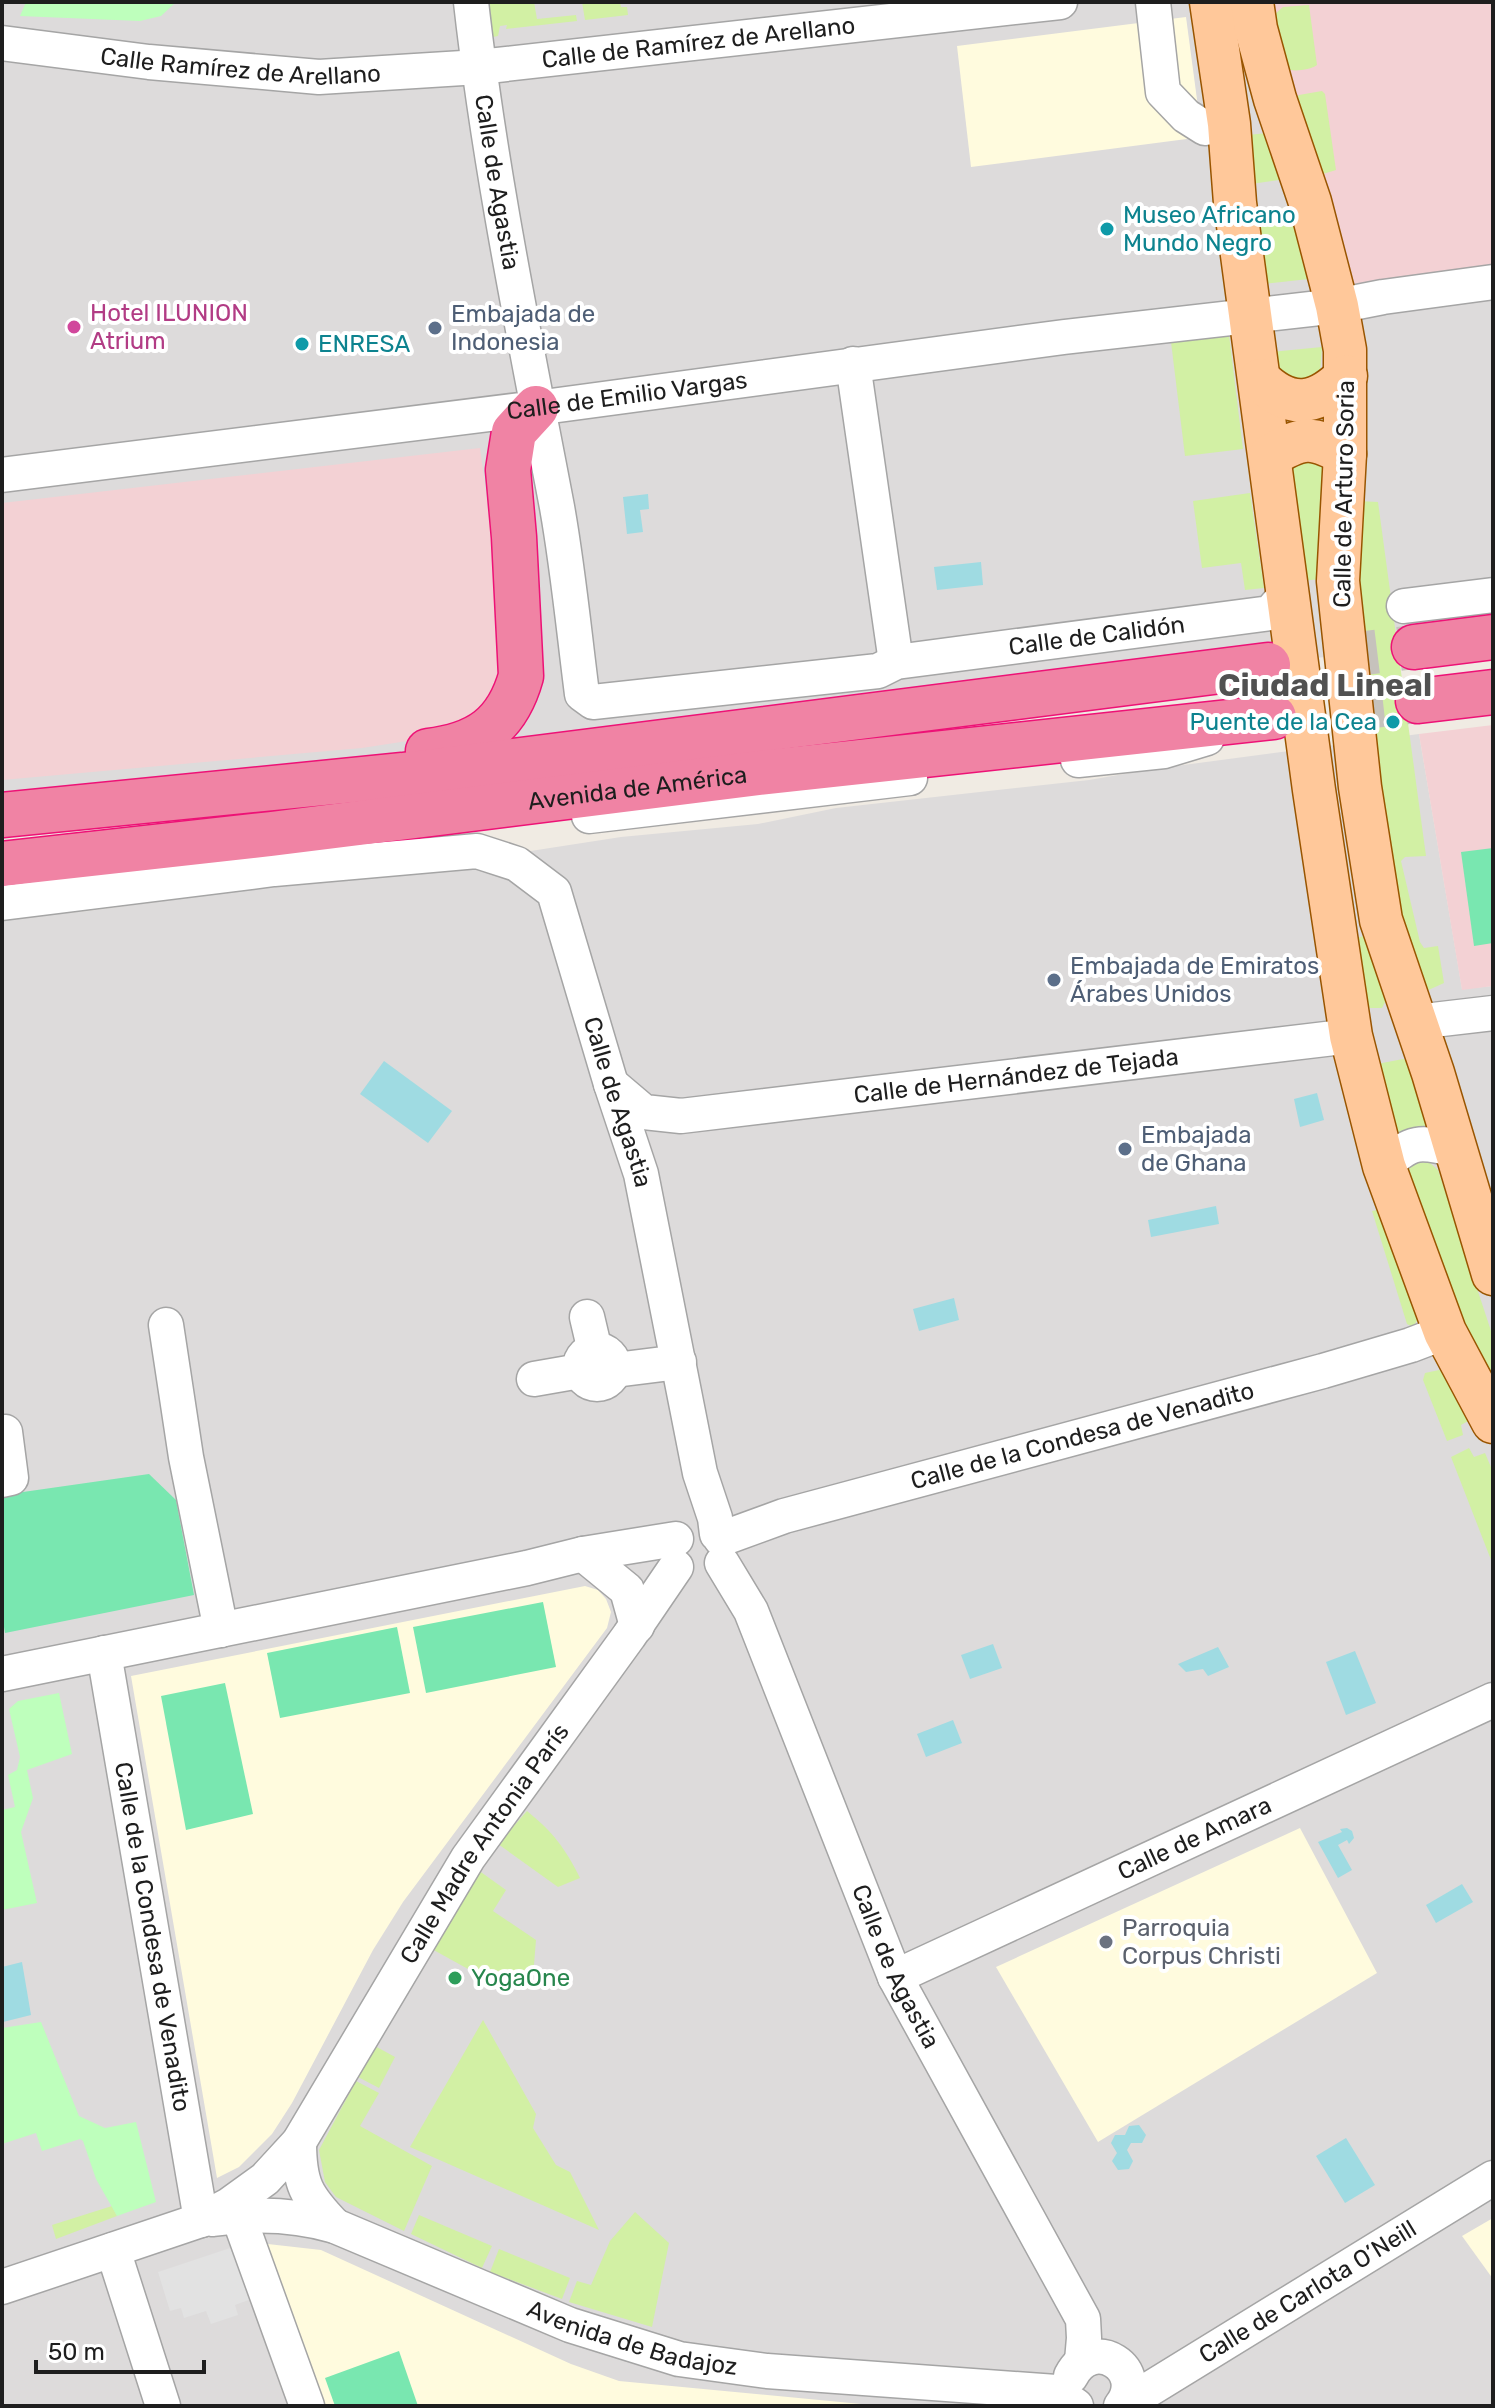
<svg xmlns="http://www.w3.org/2000/svg" width="1495" height="2408" viewBox="0 0 1495 2408" font-family="Rubik,sans-serif">
<style>
.residential{fill:#dddbdb}
.commercial{fill:#f3d1d4}
.education{fill:#fffbde}
.grass{fill:#d2f0a4}
.park{fill:#beffbc}
.pitch{fill:#79e7b0}
.parking{fill:#e2e2e2}
.water{fill:#9fdbe2}
.lines{fill:none;stroke-linecap:round;stroke-linejoin:round}
.highway-tunnel{stroke:#c6c2bc;stroke-width:44;stroke-dasharray:44 22;stroke-linecap:butt}
.minor-casing{stroke:#a5a5a5;stroke-width:37}
.major-casing{stroke:#950;stroke-width:45}
.highway-casing{stroke:#ed1276;stroke-width:47}
.minor{stroke:#fff;stroke-width:34}
.major{stroke:#ffc89a;stroke-width:42}
.highway{stroke:#f083a4;stroke-width:44}
.culture-dot{fill:#0f9aa8;stroke:#fff;stroke-width:3}
.hotel-dot{fill:#d1479c;stroke:#fff;stroke-width:3}
.service-dot{fill:#5c6f8a;stroke:#fff;stroke-width:3}
.worship-dot{fill:#6b7280;stroke:#fff;stroke-width:3}
.leisure-dot{fill:#2e9e5b;stroke:#fff;stroke-width:3}
.labels{text-anchor:middle;stroke-width:8;stroke-linejoin:round;paint-order:stroke}
.street-label{font-size:24px;fill:#1e1e1e;stroke:#fff}
.culture-label{font-size:24px;fill:#0d838f;stroke:#fff;text-anchor:start}
.hotel-label{font-size:24px;fill:#b23c85;stroke:#fff;text-anchor:start}
.service-label{font-size:24px;fill:#4e5e75;stroke:#fff;text-anchor:start}
.worship-label{font-size:24px;fill:#5b616d;stroke:#fff;text-anchor:start}
.leisure-label{font-size:24px;fill:#27864d;stroke:#fff;text-anchor:start}
.district-label{font-size:32px;font-weight:bold;fill:#515151;stroke:#fff}
</style>
<rect width="100%" height="100%" fill="#f0ebe3"/>
<g class="residential">
<polygon points="2,2 1252,2 1493,282 1493,637 2,815"/>
<polygon points="1419,734 1462,989 1493,986 1493,2406 2,2406 2,919 88,911 453,863 621,837 758,824 836,808 1089,780 1153,769"/>
</g>
<g class="commercial">
<polygon points="1252,2 1493,2 1493,282 1337,306"/>
<polygon points="480,448 507,655 493,700 466,732 362,748 2,780 2,503"/>
<polygon points="1493,725 1493,986 1462,990 1419,734"/>
</g>
<g class="education">
<polygon points="1186,17 1202,137 971,167 957,46"/>
<polygon points="585,1586 598,1590 606,1599 611,1612 607,1628 403,1902 373,1950 292,2103 272,2134 239,2167 217,2178 131,1676"/>
<polygon points="1300,1828 1377,1973 1098,2142 996,1967"/>
<polygon points="1493,2218 1493,2279 1462,2236"/>
<polygon points="259,2243 321,2250 571,2364 619,2381 882,2406 315,2406"/>
</g>
<g class="grass">
<polygon points="479,2 534,2 537,19 576,15 577,21 506,29 507,25 500,26 498,36 483,39"/>
<polygon points="582,2 620,2 621,7 627,7 628,15 585,20"/>
<path d="M 1309,5 L 1317,65 C 1310,70 1294,72 1286,69 L 1274,15 L 1283,7 Z"/>
<polygon points="1322,91 1325,94 1336,170 1323,174 1296,98 1299,95"/>
<polygon points="1267,133 1287,179 1251,184 1248,135"/>
<polygon points="1297,206 1309,279 1264,284 1254,212"/>
<polygon points="1229,335 1243,449 1185,456 1171,342"/>
<polygon points="1322,347 1320,374 1313,382 1281,380 1271,352"/>
<polygon points="1324,459 1320,579 1302,581 1287,461"/>
<polygon points="1250,493 1264,588 1245,590 1241,563 1202,568 1193,501"/>
<polygon points="1357,501 1378,502 1426,856 1405,857 1401,861 1420,942 1424,948 1438,946 1444,983 1424,992 1391,888 1353,598"/>
<polygon points="1363,936 1370,939 1388,996 1382,1008 1370,1008 1364,1005 1355,939"/>
<polygon points="1403,1059 1407,1061 1410,1068 1426,1125 1423,1132 1394,1142 1377,1064"/>
<polygon points="1417,1162 1430,1163 1438,1170 1493,1337 1493,1395 1437,1279 1405,1171"/>
<polygon points="1377,1210 1416,1309 1418,1319 1413,1327 1407,1324 1372,1211"/>
<polygon points="1439,1370 1446,1373 1470,1420 1461,1425 1463,1435 1447,1441 1423,1380 1425,1373"/>
<polygon points="1469,1448 1474,1457 1485,1453 1493,1472 1493,1565 1451,1457"/>
<path d="M 527,1811 C 553,1832 565,1848 580,1878 L 558,1887 L 498,1844 Z"/>
<polygon points="478,1870 506,1890 493,1911 536,1940 532,1989 497,1985 430,1948"/>
<polygon points="483,2020 536,2114 533,2128 556,2165 570,2172 599,2230 410,2147"/>
<polygon points="375,2046 395,2057 379,2088 358,2077"/>
<polygon points="356,2081 379,2093 360,2126 432,2166 404,2231 336,2197 325,2182 319,2150"/>
<polygon points="112,2206 117,2216 56,2239 52,2225"/>
<polygon points="635,2212 669,2243 652,2327 569,2302 577,2281 591,2285 610,2241"/>
<polygon points="419,2215 492,2246 482,2268 411,2234"/>
<polygon points="499,2249 570,2278 562,2299 490,2272"/>
</g>
<g class="park">
<polygon points="26,2 176,2 161,16 140,21 20,16"/>
<polygon points="59,1693 72,1754 27,1770 33,1798 21,1832 37,1903 2,1910 2,1810 15,1807 8,1775 17,1770 20,1757 9,1709 18,1701"/>
<polygon points="41,2022 79,2116 105,2128 136,2122 156,2202 117,2216 96,2179 83,2141 80,2139 42,2151 36,2133 2,2144 2,2028"/>
</g>
<g class="pitch">
<polygon points="1493,848 1493,943 1474,946 1461,852"/>
<polygon points="149,1474 176,1500 194,1595 5,1633 2,1615 2,1495"/>
<polygon points="543,1602 556,1667 426,1693 413,1627"/>
<polygon points="397,1627 410,1693 280,1718 267,1653"/>
<polygon points="225,1683 253,1814 186,1830 161,1696"/>
<polygon points="399,2351 418,2406 335,2406 325,2378"/>
</g>
<polygon class="parking" points="239,2245 257,2297 235,2305 238,2315 211,2324 206,2311 184,2318 181,2308 170,2311 158,2272"/>
<g class="water">
<polygon points="648,494 649,509 640,510 643,532 627,534 623,497"/>
<polygon points="981,562 983,585 937,590 934,567"/>
<polygon points="384,1061 452,1111 428,1143 360,1094"/>
<polygon points="1317,1093 1324,1120 1300,1127 1294,1099"/>
<polygon points="1216,1206 1219,1224 1151,1237 1148,1220"/>
<polygon points="954,1298 959,1320 919,1331 913,1309"/>
<polygon points="993,1644 1002,1668 970,1679 961,1655"/>
<polygon points="1218,1647 1229,1667 1208,1676 1203,1669 1186,1672 1178,1664"/>
<polygon points="1355,1651 1376,1703 1346,1715 1326,1662"/>
<polygon points="953,1720 962,1743 926,1757 917,1734"/>
<polygon points="1347,1828 1352,1831 1354,1838 1349,1844 1347,1840 1338,1845 1352,1870 1338,1878 1318,1842 1342,1832 1340,1829"/>
<polygon points="1462,1884 1473,1902 1436,1923 1426,1905"/>
<polygon points="22,1962 31,2015 3,2022 2,1967"/>
<polygon points="1139,2125 1146,2135 1142,2143 1131,2143 1127,2150 1133,2161 1129,2169 1118,2170 1112,2161 1117,2153 1111,2143 1115,2135 1125,2135 1129,2126"/>
<polygon points="1346,2138 1375,2185 1345,2203 1316,2156"/>
</g>
<g class="lines">
<g class="highway-tunnel">
<polyline points="1268,665 1414,647"/>
<polyline points="1274,717 1418,701"/>
</g>
<defs>
<g id="minor">
<path id="s1" d="M 471,2 C 490,171 525,339 557,507 C 568,568 574,632 582,694 L 593,702 L 878,671 L 896,662 L 1270,613 L 1288,592"/>
<polyline points="1153,2 1163,92 1186,116 1205,128 1229,124"/>
<path id="s2" d="M 2,43 L 149,62 L 319,77 L 479,67 L 1060,2"/>
<polyline points="853,364 896,662"/>
<path id="s3" d="M 2,475 L 536,408 L 1064,337 L 1337,306 L 1383,297 L 1493,282"/>
<polyline points="1404,606 1493,595"/>
<polyline points="1078,760 1164,751 1207,738"/>
<polyline points="589,816 910,778"/>
<path id="s4" d="M 2,903 L 274,869 L 477,851 L 517,864 L 554,892 L 611,1084 L 641,1174 L 700,1473 L 715,1518 L 717,1534"/>
<polyline points="1416,1022 1493,1013"/>
<path id="s5" d="M 611,1084 L 644,1112 L 681,1116 L 1351,1036"/>
<path d="M 1384,1166 C 1412,1140 1420,1141 1455,1150"/>
<polyline points="587,1317 595,1351"/>
<polyline points="166,1325 186,1457 221,1630"/>
<circle cx="597" cy="1367" r="17"/>
<polyline points="614,1367 623,1369 679,1362"/>
<polyline points="534,1379 580,1371"/>
<polyline points="2,1433 5,1432 11,1478 2,1480"/>
<path id="s6" d="M 721,1539 L 784,1516 L 1323,1371 L 1411,1345 L 1445,1332"/>
<polyline points="583,1554 627,1590 637,1626"/>
<path id="s7" d="M 722,1563 L 751,1611 L 895,1977 L 1083,2319 L 1084,2338 L 1082,2361"/>
<path id="s8" d="M 104,1653 L 201,2220"/>
<polyline points="2,1674 527,1568 583,1554 676,1539"/>
<path id="s9" d="M 895,1977 L 1493,1700"/>
<path d="M 299,2142 C 299,2184 306,2196 335,2226"/>
<polyline points="238,2215 307,2406"/>
<path id="s10" d="M 213,2219 C 255,2213 294,2214 335,2226 L 570,2325 L 679,2359 L 767,2371 L 1056,2392 L 1076,2406"/>
<polyline points="113,2250 163,2406"/>
<path id="s11" d="M 2,2287 L 201,2220 L 229,2205 L 265,2179 L 299,2142 L 468,1858 L 629,1636 L 676,1567"/>
<path d="M 1071,2376 C 1093,2333 1149,2370 1121,2406"/>
<path id="s12" d="M 1122,2406 L 1493,2178"/>
</g>
<g id="major">
<polyline points="1211,2 1229,124 1235,203 1314,790 1351,1036 1384,1166 1445,1332 1493,1422"/>
<polyline points="1252,2 1256,29 1275,99 1310,202 1337,306 1345,350 1345,454 1338,581 1360,787 1381,920 1433,1073 1493,1274"/>
<path d="M 1260,380 C 1291,410 1317,405 1346,376"/>
<path d="M 1270,456 C 1303,436 1312,436 1345,454"/>
</g>
<g id="highway">
<polyline points="1414,647 1493,637"/>
<polyline points="1418,701 1493,692"/>
<path d="M 428,751 C 478,745 507,726 521,676 L 514,537 L 508,470 L 514,432 L 536,408"/>
<polyline points="2,815 403,775 1268,665"/>
<path id="s13" d="M 2,864 L 271,834 L 759,773 L 1274,717"/>
</g>
</defs>
<use href="#minor" class="minor-casing"/>
<use href="#major" class="major-casing"/>
<use href="#highway" class="highway-casing"/>
<use href="#minor" class="minor"/>
<use href="#major" class="major"/>
<use href="#highway" class="highway"/>
</g>
<g class="culture-dot">
<circle cx="1107" cy="229" r="8"/>
<circle cx="302" cy="344" r="8"/>
<circle cx="1393" cy="722" r="8"/>
</g>
<circle class="hotel-dot" cx="74" cy="327" r="8"/>
<g class="service-dot">
<circle cx="435" cy="328" r="8"/>
<circle cx="1054" cy="980" r="8"/>
<circle cx="1125" cy="1149" r="8"/>
</g>
<circle class="worship-dot" cx="1106" cy="1942" r="8"/>
<circle class="leisure-dot" cx="455" cy="1978" r="8"/>
<g class="labels">
<g class="street-label">
<text dy="8" stroke="none"><textPath href="#s2" startOffset="700">Calle de Ramírez de Arellano</textPath></text>
<text dy="8" stroke="none"><textPath href="#s2" startOffset="240">Calle Ramírez de Arellano</textPath></text>
<text dy="8" stroke="none"><textPath href="#s1" startOffset="182">Calle de Agastia</textPath></text>
<text dy="8" stroke="none"><textPath href="#s3" startOffset="630">Calle de Emilio Vargas</textPath></text>
<text transform="translate(1344 494) rotate(-89)" y="8">Calle de Arturo Soria</text>
<text dy="8" stroke="none"><textPath href="#s1" startOffset="1224">Calle de Calidón</textPath></text>
<text dy="8" stroke="none"><textPath href="#s13" startOffset="640">Avenida de América</textPath></text>
<text dy="8" stroke="none"><textPath href="#s5" startOffset="418">Calle de Hernández de Tejada</textPath></text>
<text dy="8" stroke="none"><textPath href="#s4" startOffset="786">Calle de Agastia</textPath></text>
<text dy="8" stroke="none"><textPath href="#s6" startOffset="376">Calle de la Condesa de Venadito</textPath></text>
<text dy="8" stroke="none"><textPath href="#s9" startOffset="330">Calle de Amara</textPath></text>
<text dy="8" stroke="none"><textPath href="#s11" startOffset="688">Calle Madre Antonia París</textPath></text>
<text dy="8" stroke="none"><textPath href="#s8" startOffset="288">Calle de la Condesa de Venadito</textPath></text>
<text dy="8" stroke="none"><textPath href="#s7" startOffset="440">Calle de Agastia</textPath></text>
<text dy="8" stroke="none"><textPath href="#s12" startOffset="218">Calle de Carlota O’Neill</textPath></text>
<text dy="8" stroke="none"><textPath href="#s10" startOffset="442">Avenida de Badajoz</textPath></text>
</g>
<g class="culture-label">
<text x="1123" y="223">Museo Africano<tspan x="1123" dy="28">Mundo Negro</tspan></text>
<text x="318" y="352">ENRESA</text>
<text x="1377" y="730" text-anchor="end">Puente de la Cea</text>
</g>
<g class="hotel-label">
<text x="90" y="321">Hotel ILUNION<tspan x="90" dy="28">Atrium</tspan></text>
</g>
<g class="service-label">
<text x="451" y="322">Embajada de<tspan x="451" dy="28">Indonesia</tspan></text>
<text x="1070" y="974">Embajada de Emiratos<tspan x="1070" dy="28">Árabes Unidos</tspan></text>
<text x="1141" y="1143">Embajada<tspan x="1141" dy="28">de Ghana</tspan></text>
</g>
<g class="worship-label">
<text x="1122" y="1936">Parroquia<tspan x="1122" dy="28">Corpus Christi</tspan></text>
</g>
<g class="leisure-label">
<text x="471" y="1986">YogaOne</text>
</g>
<g class="district-label">
<text x="1325" y="696">Ciudad Lineal</text>
</g>
</g>
<rect width="1495" height="2408" fill="none" stroke="#1e1e1e" stroke-width="8"/>
<path d="M36 2360v12h168v-12" fill="none" stroke="#1e1e1e" stroke-width="4"/>
<text x="48" y="2360" font-size="24" fill="#1e1e1e" stroke="#ffffff" stroke-width="6" paint-order="stroke">50 m</text>
</svg>
